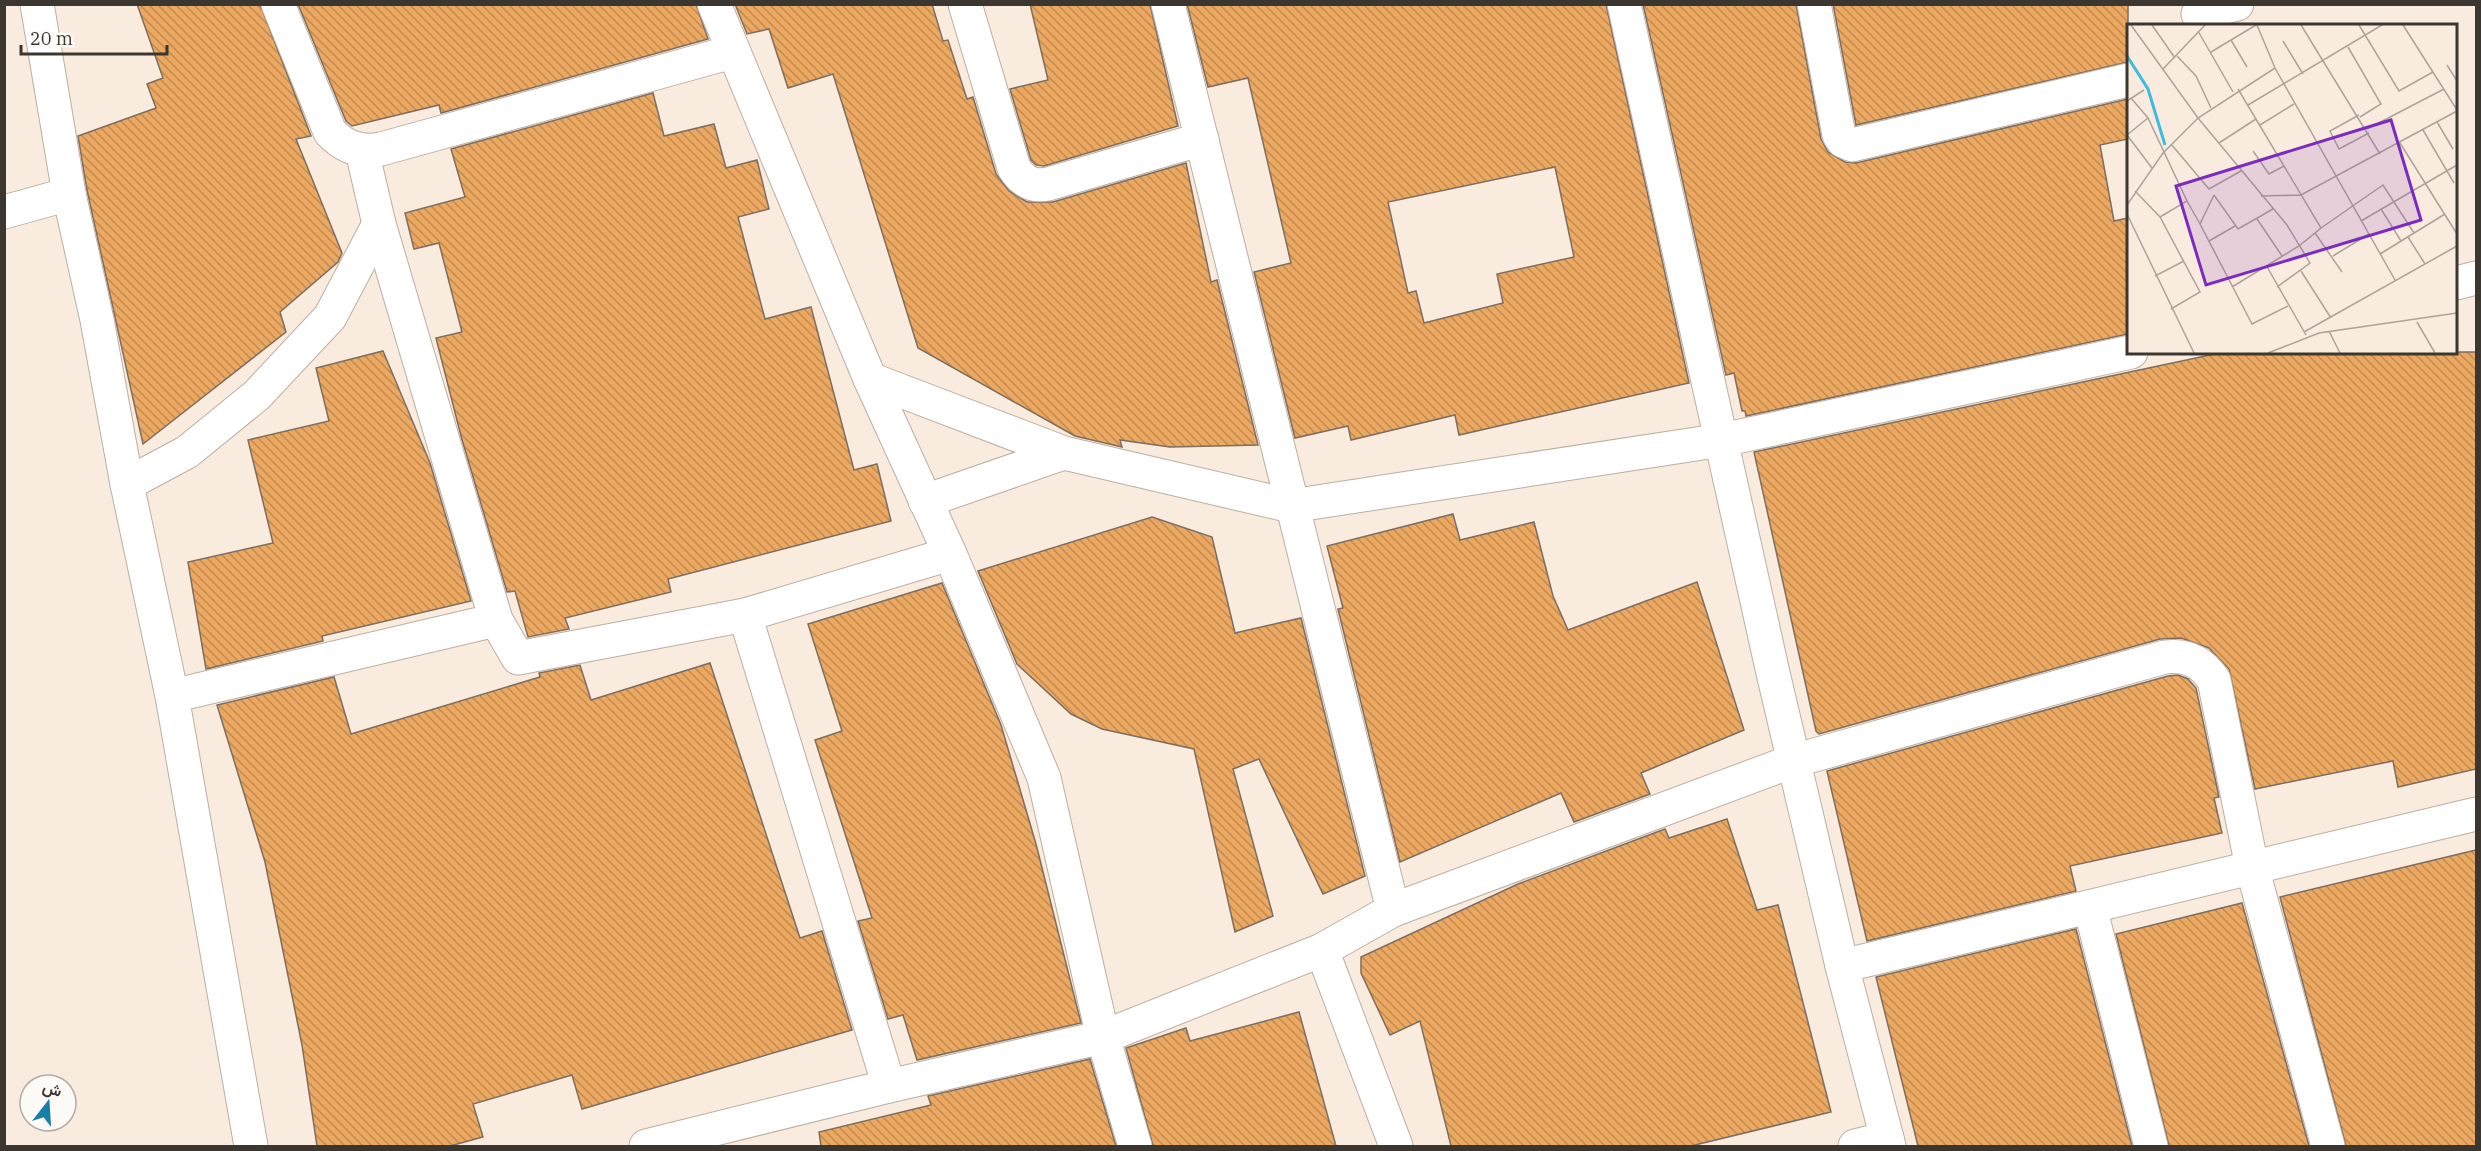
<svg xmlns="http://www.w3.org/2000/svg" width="2481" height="1151" viewBox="0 0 2481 1151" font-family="'IBM Plex Serif',Vazirmatn,serif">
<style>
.building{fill:url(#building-back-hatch);stroke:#7b6e62;stroke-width:1.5;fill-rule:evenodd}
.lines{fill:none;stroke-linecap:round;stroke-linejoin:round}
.minor-casing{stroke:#bcafa2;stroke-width:35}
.minor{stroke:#fff;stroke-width:33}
.inset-river{fill:none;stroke:#3dbbe0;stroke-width:3}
.inset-road{fill:none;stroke:#ada399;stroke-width:1.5}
.view{fill:#7b2cbf;fill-opacity:0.15;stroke:#7b2cbf;stroke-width:3}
.inset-edge{fill:none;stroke:#3c3631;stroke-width:3}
</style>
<defs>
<pattern id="building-back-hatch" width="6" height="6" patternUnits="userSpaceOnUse" patternTransform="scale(1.5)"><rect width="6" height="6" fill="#eca861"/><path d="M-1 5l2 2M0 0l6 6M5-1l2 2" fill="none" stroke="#c08a51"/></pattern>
</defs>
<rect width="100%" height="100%" fill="#f9ebde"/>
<g class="building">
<polygon points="137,4 260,4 311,136 296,139 342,253 338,262 280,312 286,332 143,444 87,190 78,136 156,108 147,84 163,78"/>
<polygon points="298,4 696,4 708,39 441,113 439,105 352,126 346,121"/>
<polygon points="735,4 932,4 943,41 948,40 967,99 973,97 996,174 1009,191 1027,202 1053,202 1186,163 1211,282 1217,280 1258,445 1170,447 1120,440 1122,447 1075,436 918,348 833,74 788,88 769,29 747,34"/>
<polygon points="1030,4 1150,4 1178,126 1044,166 1036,165 1031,160 1010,89 1048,80"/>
<path d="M 1187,4 L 1606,4 L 1689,383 L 1459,435 L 1455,415 L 1351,440 L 1348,426 L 1295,438 L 1254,272 L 1291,263 L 1248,78 L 1208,87 ZM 1555,167 L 1574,257 L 1497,274 L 1503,303 L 1424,323 L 1416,291 L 1408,293 L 1388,202 Z"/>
<polygon points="1643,4 1796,4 1821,139 1828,152 1845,162 1856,163 2128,99 2128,139 2100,145 2114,221 2128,218 2128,334 1746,416 1745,411 1742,411 1734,373 1726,375"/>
<polygon points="1833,4 2128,4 2128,62 1856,125"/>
<polygon points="653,93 664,136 714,124 726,168 757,160 769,209 738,217 765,319 811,307 854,470 877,464 891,521 668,579 671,592 565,618 569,629 528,637 515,591 507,592 461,436 436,338 462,332 439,243 414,249 405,213 465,197 451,149"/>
<polygon points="383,351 430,463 471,601 322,636 323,641 206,669 188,562 273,543 248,440 329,421 316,368"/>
<polygon points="2224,352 2476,352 2476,769 2398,787 2393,761 2255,789 2229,669 2209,648 2181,638 2160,639 1819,734 1816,731 1754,452"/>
<polygon points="1453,514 1460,540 1534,522 1553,596 1568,630 1697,582 1744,730 1641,773 1650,794 1574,822 1561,793 1400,862 1338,609 1343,608 1327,546"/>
<polygon points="1152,517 1212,537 1235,633 1301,618 1365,876 1323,894 1259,759 1233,769 1273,916 1235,932 1194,749 1102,729 1071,714 1017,664 978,571"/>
<polygon points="942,583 1001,725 1036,844 1081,1023 917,1060 903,1015 888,1019 858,921 872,918 815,740 842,731 808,624"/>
<polygon points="710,663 800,938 822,931 852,1030 582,1109 572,1075 473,1104 483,1137 450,1146 317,1146 302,1045 265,862 217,705 334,677 351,734 540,677 539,673 580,665 591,700"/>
<polygon points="2178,675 2188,679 2196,688 2219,797 2214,798 2222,833 2070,866 2076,891 1867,941 1827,771 2168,676"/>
<polygon points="1727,819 1757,910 1778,905 1831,1112 1691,1146 1451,1146 1420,1021 1390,1035 1361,973 1361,957 1518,884 1665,829 1669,838"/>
<polygon points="2476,850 2476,1146 2346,1146 2280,897"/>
<polygon points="2242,903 2309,1146 2169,1146 2116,934"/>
<polygon points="2076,929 2132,1146 1918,1146 1876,977"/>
<polygon points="1299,1012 1336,1146 1153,1146 1126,1048 1186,1028 1190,1041"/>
<polygon points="1090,1059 1116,1146 821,1146 819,1132 931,1105 928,1096"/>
</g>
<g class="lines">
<defs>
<g id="minor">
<path d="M 278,4 L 330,132 C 344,147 360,153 381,149 L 732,52"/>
<polyline points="714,4 870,379 950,554 1044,778 1103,1037 1135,1146"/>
<path d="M 965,4 L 1014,168 C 1023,182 1033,187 1048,184 L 1202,139"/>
<polyline points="1624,4 1773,673 1842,966 1889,1146"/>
<polyline points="1814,4 1839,135 1843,141 1852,145 2128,80"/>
<polyline points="2198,14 2237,4"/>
<polyline points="362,151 379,224 496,620 518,658 745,615 950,554"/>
<polyline points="69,194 97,320 127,484"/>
<polyline points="4,212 69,194 37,4"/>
<polyline points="2456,283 2476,278"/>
<polyline points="870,379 1064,453 1291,506 1722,440 2131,352"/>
<polyline points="925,501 1064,453"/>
<polyline points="745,615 889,1086"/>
<polyline points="172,696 496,620"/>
<polyline points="2090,907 2151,1146"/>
<path d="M 1393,910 L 1793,761 L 2165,657 C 2187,654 2202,662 2214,680 L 2252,867 L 2328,1146"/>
<polyline points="1322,950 1396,1146"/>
<polyline points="1842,966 2476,814"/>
<polyline points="251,1146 172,696 127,484 187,452 257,395 330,317 379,224"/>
<polyline points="646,1146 889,1086 1103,1037 1322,950 1393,910 1168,4"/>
<polyline points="1855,1146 1887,1138"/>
</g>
</defs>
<use href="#minor" class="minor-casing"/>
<use href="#minor" class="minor"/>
</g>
<g transform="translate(2127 24)">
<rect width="330" height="330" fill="#f9ebde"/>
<path class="inset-river" d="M 0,32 L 21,65 L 38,121"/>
<path class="inset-road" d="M 4,1 L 71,94 L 160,201 L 183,239 L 150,263M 25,1 L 48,34M 130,1 L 148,44 L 268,256M 174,1 L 253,130M 232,1 L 272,67 L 306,48M 276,1 L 330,86M 71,7 L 106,68M 104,16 L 120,43M 156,17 L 176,50M 221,23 L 254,80 L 233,93M 84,28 L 129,1M 50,32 L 69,52 L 84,84M 320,41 L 330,57M 36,45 L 78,1M 4,74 L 21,94 L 60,177 L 33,193M 0,77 L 17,66M 121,81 L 255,1M 232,91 L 203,107 L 212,125 L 242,109M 310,98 L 326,125M 133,101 L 167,80M 240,105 L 317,65M 296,106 L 327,159M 0,111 L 25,144M 0,111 L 21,94M 92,119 L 129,95M 273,119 L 330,210M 44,120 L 82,165 L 114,147M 126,127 L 142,150 L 157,142M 8,167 L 33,193 L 73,268 L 44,285M 87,171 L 73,200 L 125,300 L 161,282M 87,171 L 111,205 L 146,185M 134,172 L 174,171 L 330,87M 60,177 L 73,200M 0,181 L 36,129 L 71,94 L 148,44M 254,185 L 274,217M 0,190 L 67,329M 130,195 L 155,232M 234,197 L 330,141M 194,204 L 256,161 L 287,209M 188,209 L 215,248M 281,213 L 298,240M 82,217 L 108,202M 253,230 L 318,190M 206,232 L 242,210M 139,241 L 179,311M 174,247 L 204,294M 28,252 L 57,237M 105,263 L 172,222 L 194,204 L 111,65M 290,298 L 308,329M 202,307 L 213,329M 177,308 L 330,222M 141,329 L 192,309 L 330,289"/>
<path class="view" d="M 264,96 L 294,196 L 79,261 L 49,162 Z"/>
<rect width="330" height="330" class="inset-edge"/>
</g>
<rect width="2481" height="1151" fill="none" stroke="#3c3631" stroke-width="12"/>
<g transform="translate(48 1103) rotate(17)"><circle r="28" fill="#fdfaf8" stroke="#b0aca8" stroke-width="1.5"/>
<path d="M0-4.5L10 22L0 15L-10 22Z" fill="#187fa9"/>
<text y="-9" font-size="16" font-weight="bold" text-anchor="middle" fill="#3c3631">ش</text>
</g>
<path d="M21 45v9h146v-9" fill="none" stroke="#3c3631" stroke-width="3"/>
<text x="30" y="45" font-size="18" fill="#3c3631" stroke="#fdfaf8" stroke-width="4.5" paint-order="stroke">20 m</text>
</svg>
